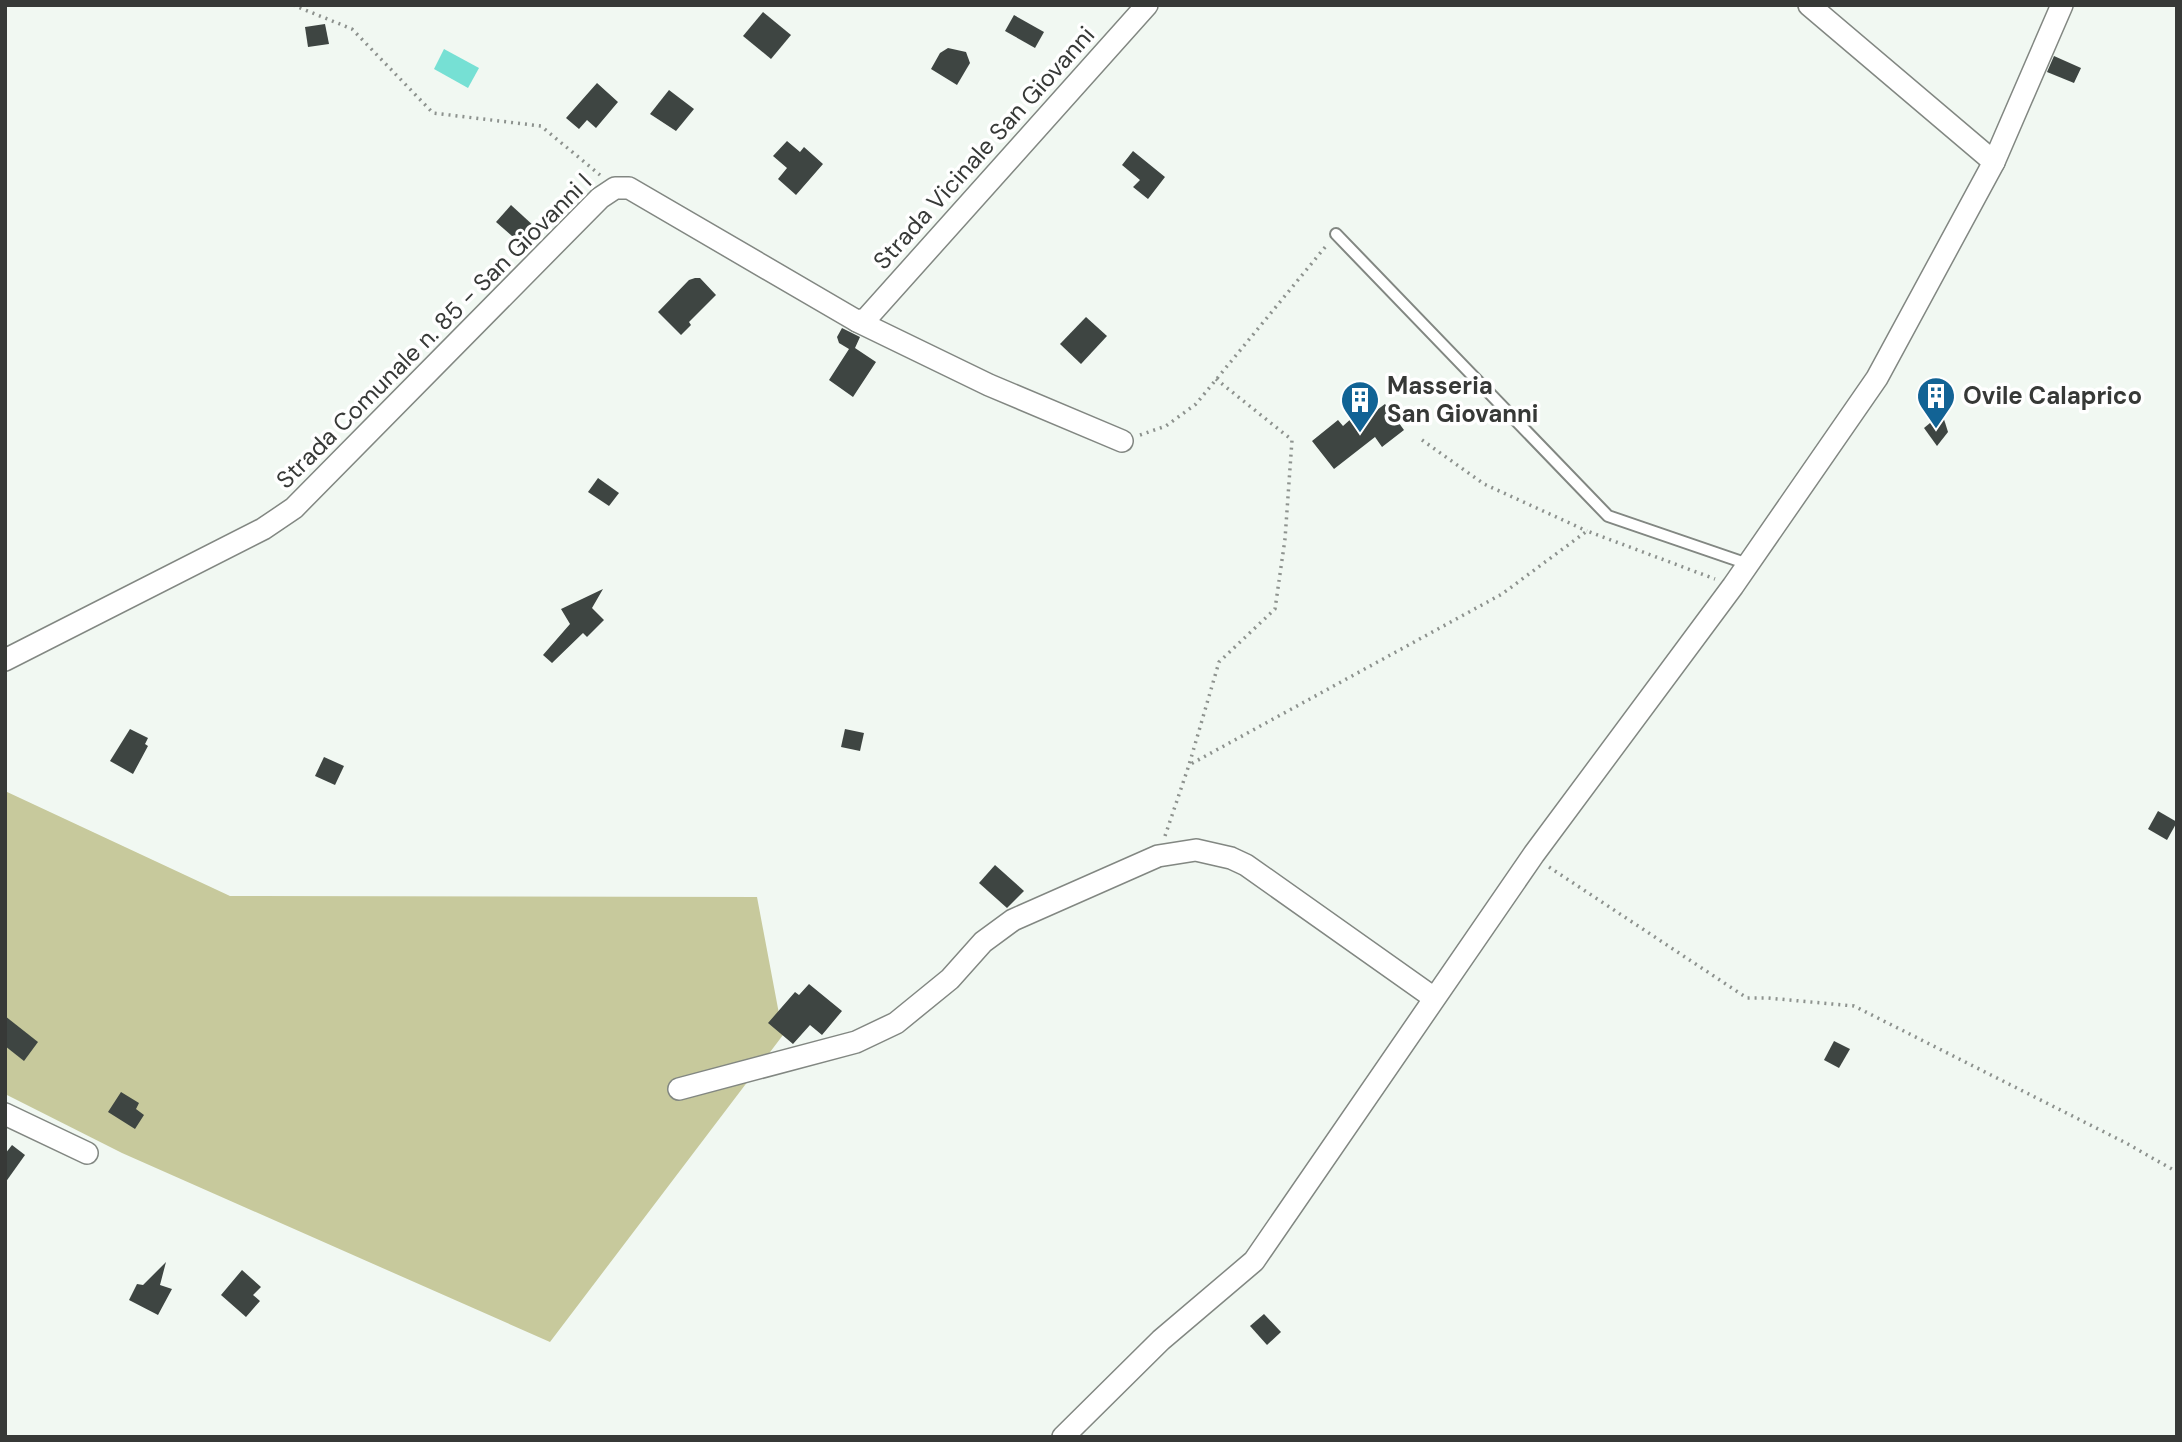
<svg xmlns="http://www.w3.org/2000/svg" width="2182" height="1442" viewBox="0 0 2182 1442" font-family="'DM Sans',sans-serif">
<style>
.green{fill:#c7c99c}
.water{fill:#76e0d4}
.building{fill:#3e4542}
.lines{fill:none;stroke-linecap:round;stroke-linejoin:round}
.lane-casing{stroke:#828782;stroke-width:14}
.street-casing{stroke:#828782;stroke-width:24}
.path{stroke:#8d928e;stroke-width:3.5;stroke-dasharray:2 5;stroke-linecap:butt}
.lane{stroke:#fff;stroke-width:10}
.street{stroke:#fff;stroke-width:21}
.labels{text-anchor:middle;stroke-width:7;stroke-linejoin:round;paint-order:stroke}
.street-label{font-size:24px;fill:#373937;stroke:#fff}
.poi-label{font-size:24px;font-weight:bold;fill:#373937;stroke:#fff;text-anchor:start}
</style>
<rect width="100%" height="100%" fill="#f1f8f2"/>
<polygon class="green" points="5,791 230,896 757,897 783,1035 550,1342 122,1153 5,1094"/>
<polygon class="water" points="444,49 479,68 468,88 434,69"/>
<g class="building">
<polygon points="763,12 791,35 771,59 743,36"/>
<polygon points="1014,15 1044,32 1035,48 1005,31"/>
<polygon points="325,24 329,44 308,47 305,27"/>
<polygon points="948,48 966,52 970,63 957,85 931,69 940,53"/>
<polygon points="2054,56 2081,68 2074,83 2047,72"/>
<polygon points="597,83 618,102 596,128 587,120 579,129 566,118"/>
<polygon points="669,90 694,109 676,131 650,114"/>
<polygon points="787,141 800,152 804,147 823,164 796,195 778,179 787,168 773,156"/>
<polygon points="1133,151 1165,177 1148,199 1133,187 1140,180 1122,165"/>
<polygon points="511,205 535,227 520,243 496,222"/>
<polygon points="695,278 700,278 716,295 689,322 691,325 681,335 658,312 689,280"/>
<polygon points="1086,317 1107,336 1081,364 1060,344"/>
<polygon points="842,328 860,337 855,348 876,362 853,397 829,380 849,349 839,343 837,337"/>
<polygon points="1385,404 1404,430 1382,447 1375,437 1334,469 1312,441 1338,420 1343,426 1353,417 1358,424"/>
<polygon points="1942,413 1948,432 1937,446 1924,428"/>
<polygon points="598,478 619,493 609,506 588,492"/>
<polygon points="603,589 592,608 604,620 587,637 583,633 552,663 543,655 570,624 561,609"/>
<polygon points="130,729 148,738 145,744 148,746 133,774 110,761"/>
<polygon points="845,729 864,733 860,751 841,747"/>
<polygon points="324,757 344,766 335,785 315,776"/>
<polygon points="2158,811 2177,822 2167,840 2148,829"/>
<polygon points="995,865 1024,891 1007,908 979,883"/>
<polygon points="809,984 842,1011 822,1035 810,1025 793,1044 768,1023 795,992 799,995"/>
<polygon points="5,1016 38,1042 24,1061 5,1046"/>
<polygon points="1834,1041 1850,1049 1839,1068 1824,1060"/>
<polygon points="121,1092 139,1103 136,1109 144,1115 135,1129 108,1112"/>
<polygon points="12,1145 25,1155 5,1183 5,1154"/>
<polygon points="166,1262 160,1285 172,1289 158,1315 129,1300 137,1284 143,1285"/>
<polygon points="242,1270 261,1287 253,1295 260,1301 246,1317 221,1295"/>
<polygon points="1264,1314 1281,1332 1267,1345 1250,1326"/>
</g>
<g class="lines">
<defs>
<polyline id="lane" points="1336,234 1608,516 1748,564"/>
<g id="street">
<polyline points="1809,5 1994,162"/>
<polyline points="857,321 866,319 1147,5"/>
<polyline points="5,660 263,529 294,508 600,198 615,188 629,188 857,321 989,385 1122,441"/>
<polyline points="679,1089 856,1042 896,1023 950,979 983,942 1013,920 1158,856 1196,850 1231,858 1246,865 1434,998"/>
<polyline points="5,1114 87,1153"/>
<polyline points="1063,1437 1161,1340 1254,1261 1534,854 1733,586 1877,378 1994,162 2062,5"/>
</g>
</defs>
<use href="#lane" class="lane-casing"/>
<use href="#street" class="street-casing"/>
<g class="path">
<polyline points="293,5 352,29 433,113 541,126 600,175"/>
<polyline points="1216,379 1292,440 1285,539 1275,609 1219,662 1189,765 1502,594 1587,531 1715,579"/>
<polyline points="1140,435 1166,426 1196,404 1326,246"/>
<polyline points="1422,440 1484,484 1587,531"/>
<polyline points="1165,836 1189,765"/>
<polyline points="1549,867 1747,998 1768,998 1854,1006 2126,1143 2177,1172"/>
</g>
<use href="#lane" class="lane"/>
<use href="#street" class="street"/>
</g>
<defs>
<symbol id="building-pin" viewBox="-11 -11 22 30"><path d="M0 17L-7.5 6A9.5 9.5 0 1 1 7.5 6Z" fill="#126395" stroke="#fff"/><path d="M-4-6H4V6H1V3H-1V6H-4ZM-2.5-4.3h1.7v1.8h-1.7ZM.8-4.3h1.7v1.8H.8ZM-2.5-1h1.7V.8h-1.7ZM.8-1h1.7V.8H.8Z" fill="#fff"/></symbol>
</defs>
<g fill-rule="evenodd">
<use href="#building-pin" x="1914" y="374" width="44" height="60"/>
<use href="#building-pin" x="1338" y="378" width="44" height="60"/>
</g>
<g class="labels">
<g class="street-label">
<text transform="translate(984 148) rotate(-48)" y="8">Strada Vicinale San Giovanni</text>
<text transform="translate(434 331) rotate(-45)" y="8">Strada Comunale n. 85 - San Giovanni I</text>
</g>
<g class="poi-label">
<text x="1387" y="394">Masseria<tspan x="1387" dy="28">San Giovanni</tspan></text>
<text x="1963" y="404">Ovile Calaprico</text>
</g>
</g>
<rect width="2182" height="1442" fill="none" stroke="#373937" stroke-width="14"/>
</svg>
